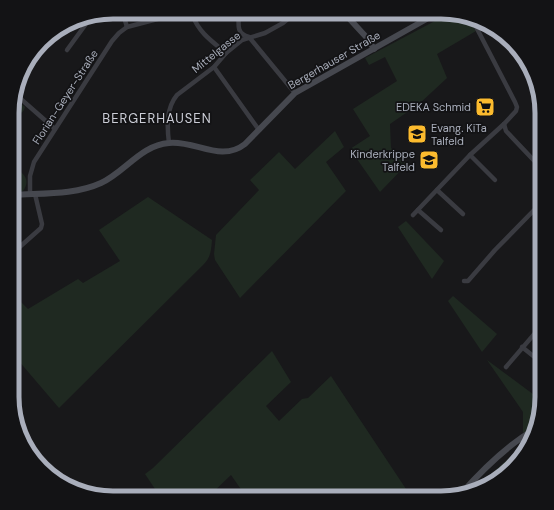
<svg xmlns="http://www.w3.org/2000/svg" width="554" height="510" viewBox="0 0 554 510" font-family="'DM Sans',sans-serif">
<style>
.green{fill:#1f2921}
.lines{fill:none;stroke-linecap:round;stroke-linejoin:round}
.street{stroke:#3a3b41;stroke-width:4.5}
.secondary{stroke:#46484f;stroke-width:6}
.labels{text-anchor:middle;stroke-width:3.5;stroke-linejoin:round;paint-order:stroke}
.street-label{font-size:11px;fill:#a9aebb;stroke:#131315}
.poi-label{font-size:11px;fill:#a9aebb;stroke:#131315;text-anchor:end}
.quarter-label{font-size:13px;letter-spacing:1px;fill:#cbcdd6;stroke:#131315}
.rim{fill:none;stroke:#a9aebb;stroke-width:5}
</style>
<rect width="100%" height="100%" fill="#18181a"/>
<g class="green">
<polygon points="450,13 467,18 476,31 437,54 447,78 419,104 390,124 391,148 407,164 380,192 350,149 370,136 353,109 397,81 385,57 369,65 365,58"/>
<polygon points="14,97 25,107 24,110 14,123"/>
<polygon points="335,131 344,147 326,162 346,191 240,298 215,260 214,254 216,235 259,190 250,180 279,152 295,169"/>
<path d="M 15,167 C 24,174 31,180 23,191 L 13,192 L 13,169 Z"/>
<path d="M 148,197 L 212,240 C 211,251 211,257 203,265 L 59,408 L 12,353 L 13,294 L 28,309 L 78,279 L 83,283 L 120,261 L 99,230 Z"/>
<polygon points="406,221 444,261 432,279 398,227"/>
<polygon points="453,296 497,334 482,352 448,301"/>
<polygon points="272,351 291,382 266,406 279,421 302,399 308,398 331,376 412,498 247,498 231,475 207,498 161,498 145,474 153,468"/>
<polygon points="487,360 541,400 532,441 530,443 523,432 523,412"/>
<polygon points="510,457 513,465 507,473 476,491 490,475"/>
</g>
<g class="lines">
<g class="street">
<path d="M 239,15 C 238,26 237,34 249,37 L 295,93"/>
<path d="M 193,16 C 199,33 213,42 226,53"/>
<polyline points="124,17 127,27"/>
<polyline points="67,50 91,17"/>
<polyline points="214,67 259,130"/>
<polyline points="14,93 55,129"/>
<polyline points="504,124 506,131 542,169"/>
<path d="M 169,143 C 167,127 166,108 177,95 L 214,67 L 226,53 L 242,40 L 265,33 L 283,23 L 294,14"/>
<polyline points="470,155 495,180"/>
<polyline points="437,190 463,214"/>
<polyline points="30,194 30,176 34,162 112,41 119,33 127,27 169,16"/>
<polyline points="418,210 441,230"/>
<polyline points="413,215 470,155 504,124 516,111 517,107 515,102 472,19"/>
<polyline points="14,252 41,228 42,224 35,194"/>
<polyline points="464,281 468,281 495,250 542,202"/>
<polyline points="522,347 542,363"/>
<polyline points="506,367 542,325"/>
</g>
<g class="secondary">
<polyline points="345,14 368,39 374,49"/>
<path d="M 13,195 C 42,193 75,195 101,183 C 125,172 141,145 169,143 C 195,140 221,163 245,144 L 295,93 L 439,12"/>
<path d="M 460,495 C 482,470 506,446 535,429"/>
</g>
</g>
<defs>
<symbol id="supermarket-square" viewBox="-11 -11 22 22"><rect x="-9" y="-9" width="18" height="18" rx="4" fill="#fcbb2e" stroke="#131315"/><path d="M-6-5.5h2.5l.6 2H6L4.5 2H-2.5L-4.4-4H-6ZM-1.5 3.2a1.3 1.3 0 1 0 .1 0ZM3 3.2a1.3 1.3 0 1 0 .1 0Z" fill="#111"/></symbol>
<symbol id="school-square" viewBox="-11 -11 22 22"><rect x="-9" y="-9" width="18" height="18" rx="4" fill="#fcbb2e" stroke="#131315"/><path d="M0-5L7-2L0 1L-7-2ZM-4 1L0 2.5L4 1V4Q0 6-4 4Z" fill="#111"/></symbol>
</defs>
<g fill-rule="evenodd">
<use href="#supermarket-square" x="474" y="96" width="22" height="22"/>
<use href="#school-square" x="406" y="123" width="22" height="22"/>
<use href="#school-square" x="418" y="149" width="22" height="22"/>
</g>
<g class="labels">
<g class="street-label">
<text transform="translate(216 52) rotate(-39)" y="4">Mittelgasse</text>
<text transform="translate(334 60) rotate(-30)" y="4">Bergerhauser Straße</text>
<text transform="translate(65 97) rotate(-57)" y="4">Florian-Geyer-Straße</text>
</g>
<g class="poi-label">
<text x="471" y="111">EDEKA Schmid</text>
<text x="431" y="132" text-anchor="start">Evang. KiTa<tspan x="431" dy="13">Talfeld</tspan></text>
<text x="415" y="158">Kinderkrippe<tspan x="415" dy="13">Talfeld</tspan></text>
</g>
<g class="quarter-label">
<text x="157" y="123">BERGERHAUSEN</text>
</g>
</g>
<path d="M0 0H554V510H0ZM113 19H441A94 94 0 0 1 535 113V397A94 94 0 0 1 441 491H113A94 94 0 0 1 19 397V113A94 94 0 0 1 113 19Z" fill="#131315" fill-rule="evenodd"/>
<path class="rim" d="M113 19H441A94 94 0 0 1 535 113V397A94 94 0 0 1 441 491H113A94 94 0 0 1 19 397V113A94 94 0 0 1 113 19Z"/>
</svg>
